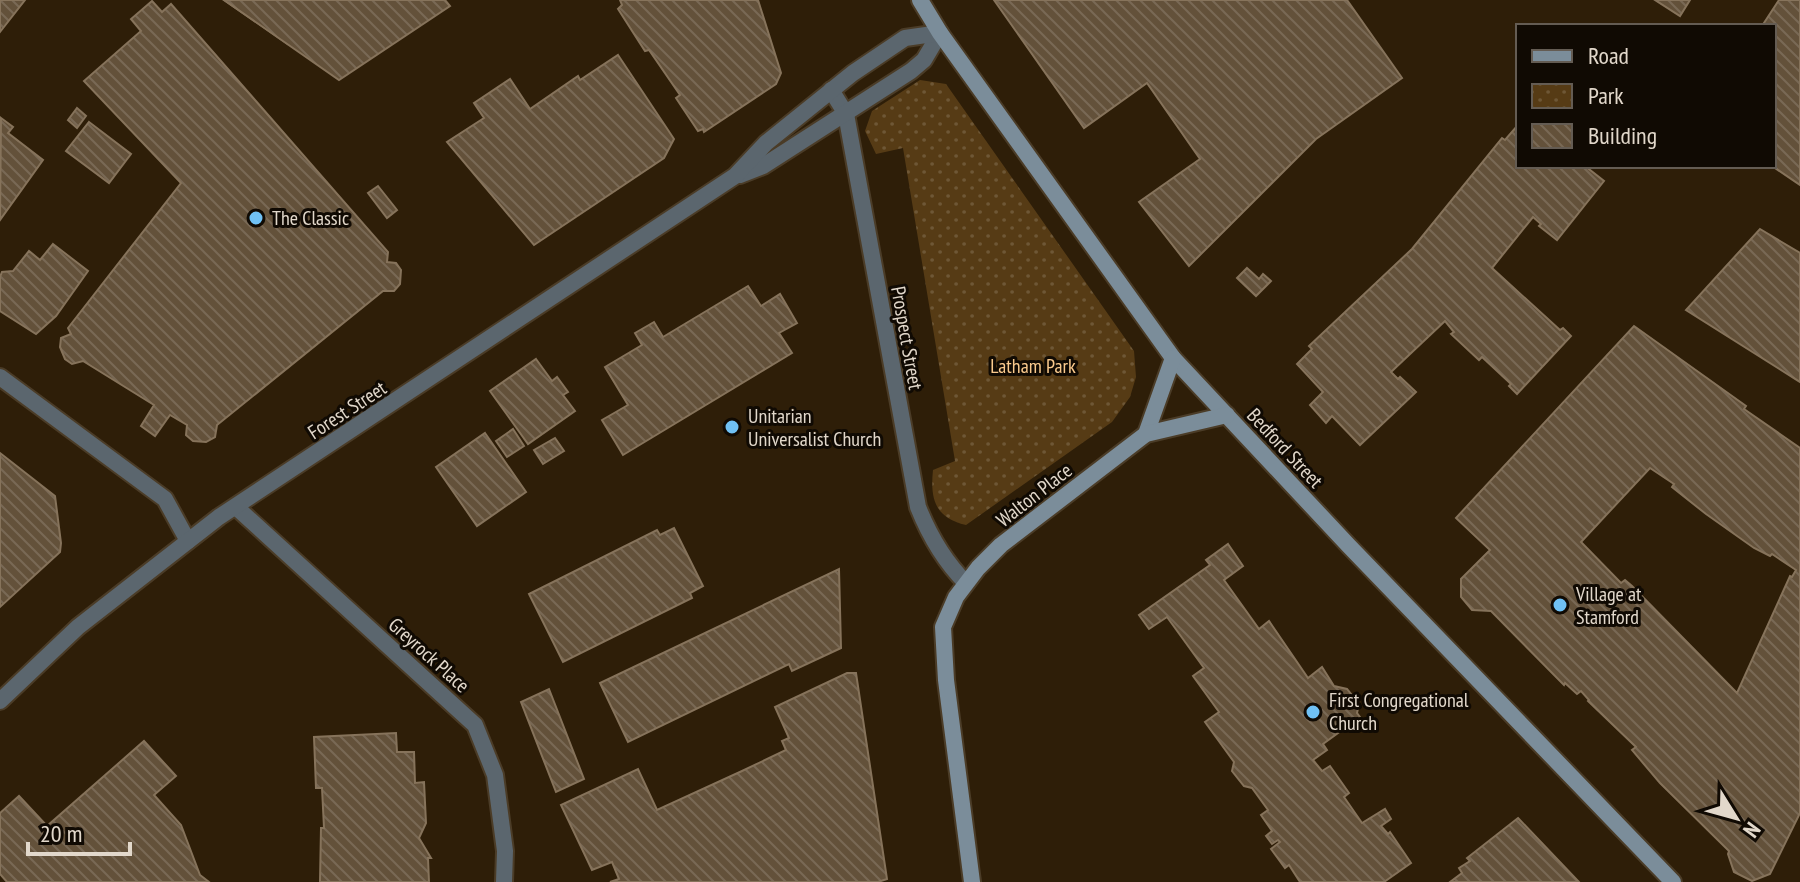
<svg xmlns="http://www.w3.org/2000/svg" width="1800" height="882" viewBox="0 0 1800 882" font-family="'PT Sans Narrow',sans-serif">
<style>
.park{fill:url(#park-dots)}
.building{fill:url(#building-back-hatch);stroke:#86735b;stroke-width:2;fill-rule:evenodd}
.lines{fill:none;stroke-linecap:round;stroke-linejoin:round}
.minor-casing{stroke:#4b3c27;stroke-width:20}
.tertiary-casing{stroke:#4b3c27;stroke-width:20}
.secondary-casing{stroke:#4b3c27;stroke-width:20}
.minor{stroke:#5b666e;stroke-width:16}
.tertiary{stroke:#5b666e;stroke-width:16}
.secondary{stroke:#7b8d9a;stroke-width:16}
.poi-dot{fill:#70c1f4;stroke:#100a03;stroke-width:3}
.labels{text-anchor:middle;stroke-width:6;stroke-linejoin:round;paint-order:stroke}
.poi-label{font-size:20px;fill:#e2d8cb;stroke:#100a03;text-anchor:start}
.street-label{font-size:20px;fill:#e2d8cb;stroke:#100a03}
.park-label{font-size:20px;fill:#faca8d;stroke:#100a03}
</style>
<defs>
<pattern id="park-dots" width="8" height="8" patternUnits="userSpaceOnUse" patternTransform="scale(2)"><rect width="8" height="8" fill="#563b15"/><path d="M2 2h.1M6 6h.1" fill="none" stroke="#6e5736" stroke-width="1.8" stroke-linecap="round"/></pattern>
<pattern id="building-back-hatch" width="6" height="6" patternUnits="userSpaceOnUse" patternTransform="scale(2)"><rect width="6" height="6" fill="#63513a"/><path d="M-1 5l2 2M0 0l6 6M5-1l2 2" fill="none" stroke="#796955"/></pattern>
</defs>
<rect width="100%" height="100%" fill="#2e1e08"/>
<path class="park" d="M 920,80 L 946,84 L 1134,351 L 1136,377 L 1130,397 L 1112,422 L 966,525 C 935,518 930,499 933,470 L 955,461 L 903,148 L 876,154 L 865,131 L 872,111 Z"/>
<g class="building">
<polygon points="0,0 25,0 0,32"/>
<polygon points="224,0 318,0 288,44"/>
<polygon points="224,0 445,0 450,6 339,80"/>
<polygon points="620,0 758,0 781,73 776,84 704,132 703,129 698,131 676,98 680,95 649,50 645,51 618,9 622,5"/>
<polygon points="994,0 1347,0 1402,78 1316,139 1189,266 1139,202 1200,159 1147,83 1084,128"/>
<polygon points="1655,0 1690,0 1680,16"/>
<polygon points="1779,0 1800,0 1800,185 1772,166 1774,26 1762,26"/>
<polygon points="152,1 162,12 171,4 388,252 387,262 396,263 401,270 400,284 394,291 383,291 217,425 215,437 206,442 193,441 186,435 187,425 170,415 155,436 141,426 154,405 83,361 72,364 65,359 60,347 61,338 71,334 68,328 181,183 84,81 141,31 131,19"/>
<polygon points="618,55 674,139 664,158 534,245 447,142 484,118 474,103 510,79 530,109 578,76 580,80"/>
<polygon points="77,108 86,116 77,128 68,120"/>
<polygon points="1,118 13,127 8,133 43,160 0,220"/>
<polygon points="89,122 131,154 109,183 66,151"/>
<polygon points="1518,125 1518,166 1585,166 1604,181 1557,240 1539,226 1541,224 1533,217 1492,268 1560,330 1563,328 1571,336 1517,394 1509,386 1511,384 1482,357 1479,360 1451,334 1454,332 1445,321 1391,372 1398,379 1400,377 1416,392 1360,445 1332,416 1326,423 1310,405 1323,392 1297,364 1312,349 1309,346 1412,249 1502,138 1505,140"/>
<polygon points="378,186 397,210 387,218 368,193"/>
<polygon points="1760,229 1800,253 1800,382 1686,310"/>
<polygon points="53,244 88,271 56,316 36,334 0,311 0,277 2,272 13,271 29,251 40,260"/>
<polygon points="1247,268 1259,279 1263,274 1271,281 1256,296 1237,278"/>
<polygon points="748,286 761,306 780,294 797,323 779,333 792,353 623,455 602,420 628,405 605,367 642,345 635,333 654,322 663,337"/>
<path d="M 1634,326 L 1746,406 L 1744,409 L 1800,448 L 1800,813 L 1770,874 L 1752,881 L 1734,872 L 1728,854 L 1729,851 L 1660,783 L 1632,750 L 1636,747 L 1588,701 L 1589,700 L 1581,691 L 1577,694 L 1565,683 L 1564,685 L 1491,611 L 1472,610 L 1461,597 L 1461,579 L 1490,550 L 1456,518 ZM 1650,468 L 1674,484 L 1672,487 L 1706,514 L 1754,548 L 1770,556 L 1772,554 L 1796,570 L 1792,577 L 1790,576 L 1737,693 L 1632,586 L 1625,580 L 1621,583 L 1581,542 Z"/>
<polygon points="536,359 552,381 557,377 568,392 563,395 575,411 528,444 490,391"/>
<polygon points="513,429 524,446 507,457 496,441"/>
<polygon points="485,433 526,492 477,526 436,467"/>
<polygon points="555,438 564,451 543,464 534,450"/>
<polygon points="0,453 55,496 61,543 60,552 0,607"/>
<polygon points="674,528 703,586 690,593 692,598 563,662 529,594 657,530 660,535"/>
<polygon points="1228,544 1243,566 1224,580 1259,629 1269,621 1308,678 1322,667 1334,686 1347,689 1359,704 1357,713 1360,717 1323,744 1327,750 1313,760 1322,771 1330,766 1349,793 1344,797 1362,823 1385,809 1391,819 1381,826 1388,834 1390,832 1411,863 1384,882 1300,882 1289,865 1285,868 1271,849 1280,842 1278,840 1272,844 1266,836 1272,831 1261,815 1268,810 1252,788 1244,786 1232,771 1234,762 1205,722 1219,712 1193,676 1204,668 1167,617 1149,629 1139,615 1210,565 1206,560"/>
<polygon points="839,569 841,648 792,671 789,664 628,742 600,683"/>
<polygon points="847,673 856,673 887,879 878,882 610,882 619,879 612,862 592,870 561,805 638,769 657,810 742,771 786,750 782,741 789,738 775,707"/>
<polygon points="549,689 584,779 556,792 521,702"/>
<polygon points="396,733 397,752 414,752 415,783 424,782 426,823 419,838 431,858 428,858 429,882 320,882 321,828 324,828 322,788 316,788 314,737"/>
<polygon points="144,741 176,776 154,795 181,825 200,875 209,882 7,882 0,874 0,813 19,796 47,826"/>
<polygon points="1518,818 1579,882 1450,882 1462,873 1459,868 1470,861 1467,858"/>
</g>
<g class="lines">
<defs>
<g id="minor">
<path d="M 831,90 L 846,114 L 918,507 C 930,537 944,561 966,583"/>
<polyline points="236,507 475,725 495,775 505,851 504,882"/>
</g>
<g id="tertiary">
<polyline points="740,175 763,166 911,71 924,60 940,33"/>
<polyline points="0,377 165,499 188,541"/>
<polyline points="0,701 78,627 219,517 735,176 766,143 853,73 905,38 940,33"/>
</g>
<g id="secondary">
<polyline points="920,0 940,33 1173,358 1349,546 1673,882"/>
<polyline points="1146,434 1173,358"/>
<polyline points="972,882 946,680 943,627 956,597 978,568 1001,545 1146,434 1227,415"/>
</g>
</defs>
<use href="#minor" class="minor-casing"/>
<use href="#tertiary" class="tertiary-casing"/>
<use href="#secondary" class="secondary-casing"/>
<use href="#minor" class="minor"/>
<use href="#tertiary" class="tertiary"/>
<use href="#secondary" class="secondary"/>
</g>
<g class="poi-dot">
<circle cx="256" cy="218" r="8"/>
<circle cx="732" cy="427" r="8"/>
<circle cx="1560" cy="605" r="8"/>
<circle cx="1313" cy="712" r="8"/>
</g>
<g class="labels">
<g class="poi-label">
<text x="272" y="225">The Classic</text>
<text x="748" y="423">Unitarian<tspan x="748" dy="23">Universalist Church</tspan></text>
<text x="1576" y="601">Village at<tspan x="1576" dy="23">Stamford</tspan></text>
<text x="1329" y="707">First Congregational<tspan x="1329" dy="23">Church</tspan></text>
</g>
<g class="street-label">
<text transform="translate(907 338) rotate(80)" y="7">Prospect Street</text>
<text transform="translate(347 410) rotate(-33)" y="7">Forest Street</text>
<text transform="translate(1285 448) rotate(47)" y="7">Bedford Street</text>
<text transform="translate(1034 495) rotate(-38)" y="7">Walton Place</text>
<text transform="translate(429 655) rotate(42)" y="7">Greyrock Place</text>
</g>
<g class="park-label">
<text x="1033" y="373">Latham Park</text>
</g>
</g>
<rect x="1516" y="24" width="260" height="144" fill="#100a03" stroke="#645c53" stroke-width="2"/>
<rect x="1532" y="50" width="40" height="12" fill="#7b8d9a" stroke="#645c53" stroke-width="2"/>
<text x="1588" y="64" font-size="24" fill="#e2d8cb">Road</text>
<rect x="1532" y="84" width="40" height="24" fill="url(#park-dots)" stroke="#645c53" stroke-width="2"/>
<text x="1588" y="104" font-size="24" fill="#e2d8cb">Park</text>
<rect x="1532" y="124" width="40" height="24" fill="url(#building-back-hatch)" stroke="#645c53" stroke-width="2"/>
<text x="1588" y="144" font-size="24" fill="#e2d8cb">Building</text>
<g transform="translate(1736 818) rotate(127)" stroke="#100a03" stroke-width="6" paint-order="stroke">
<path d="M0-6L14 30L0 20L-14 30Z" fill="#e2d8cb"/>
<text y="-12" font-size="22" font-weight="bold" text-anchor="middle" fill="#e2d8cb">N</text>
</g>
<path d="M28 842v12h102v-12" fill="none" stroke="#e2d8cb" stroke-width="4"/>
<text x="40" y="842" font-size="24" fill="#e2d8cb" stroke="#100a03" stroke-width="6" paint-order="stroke">20 m</text>
</svg>
